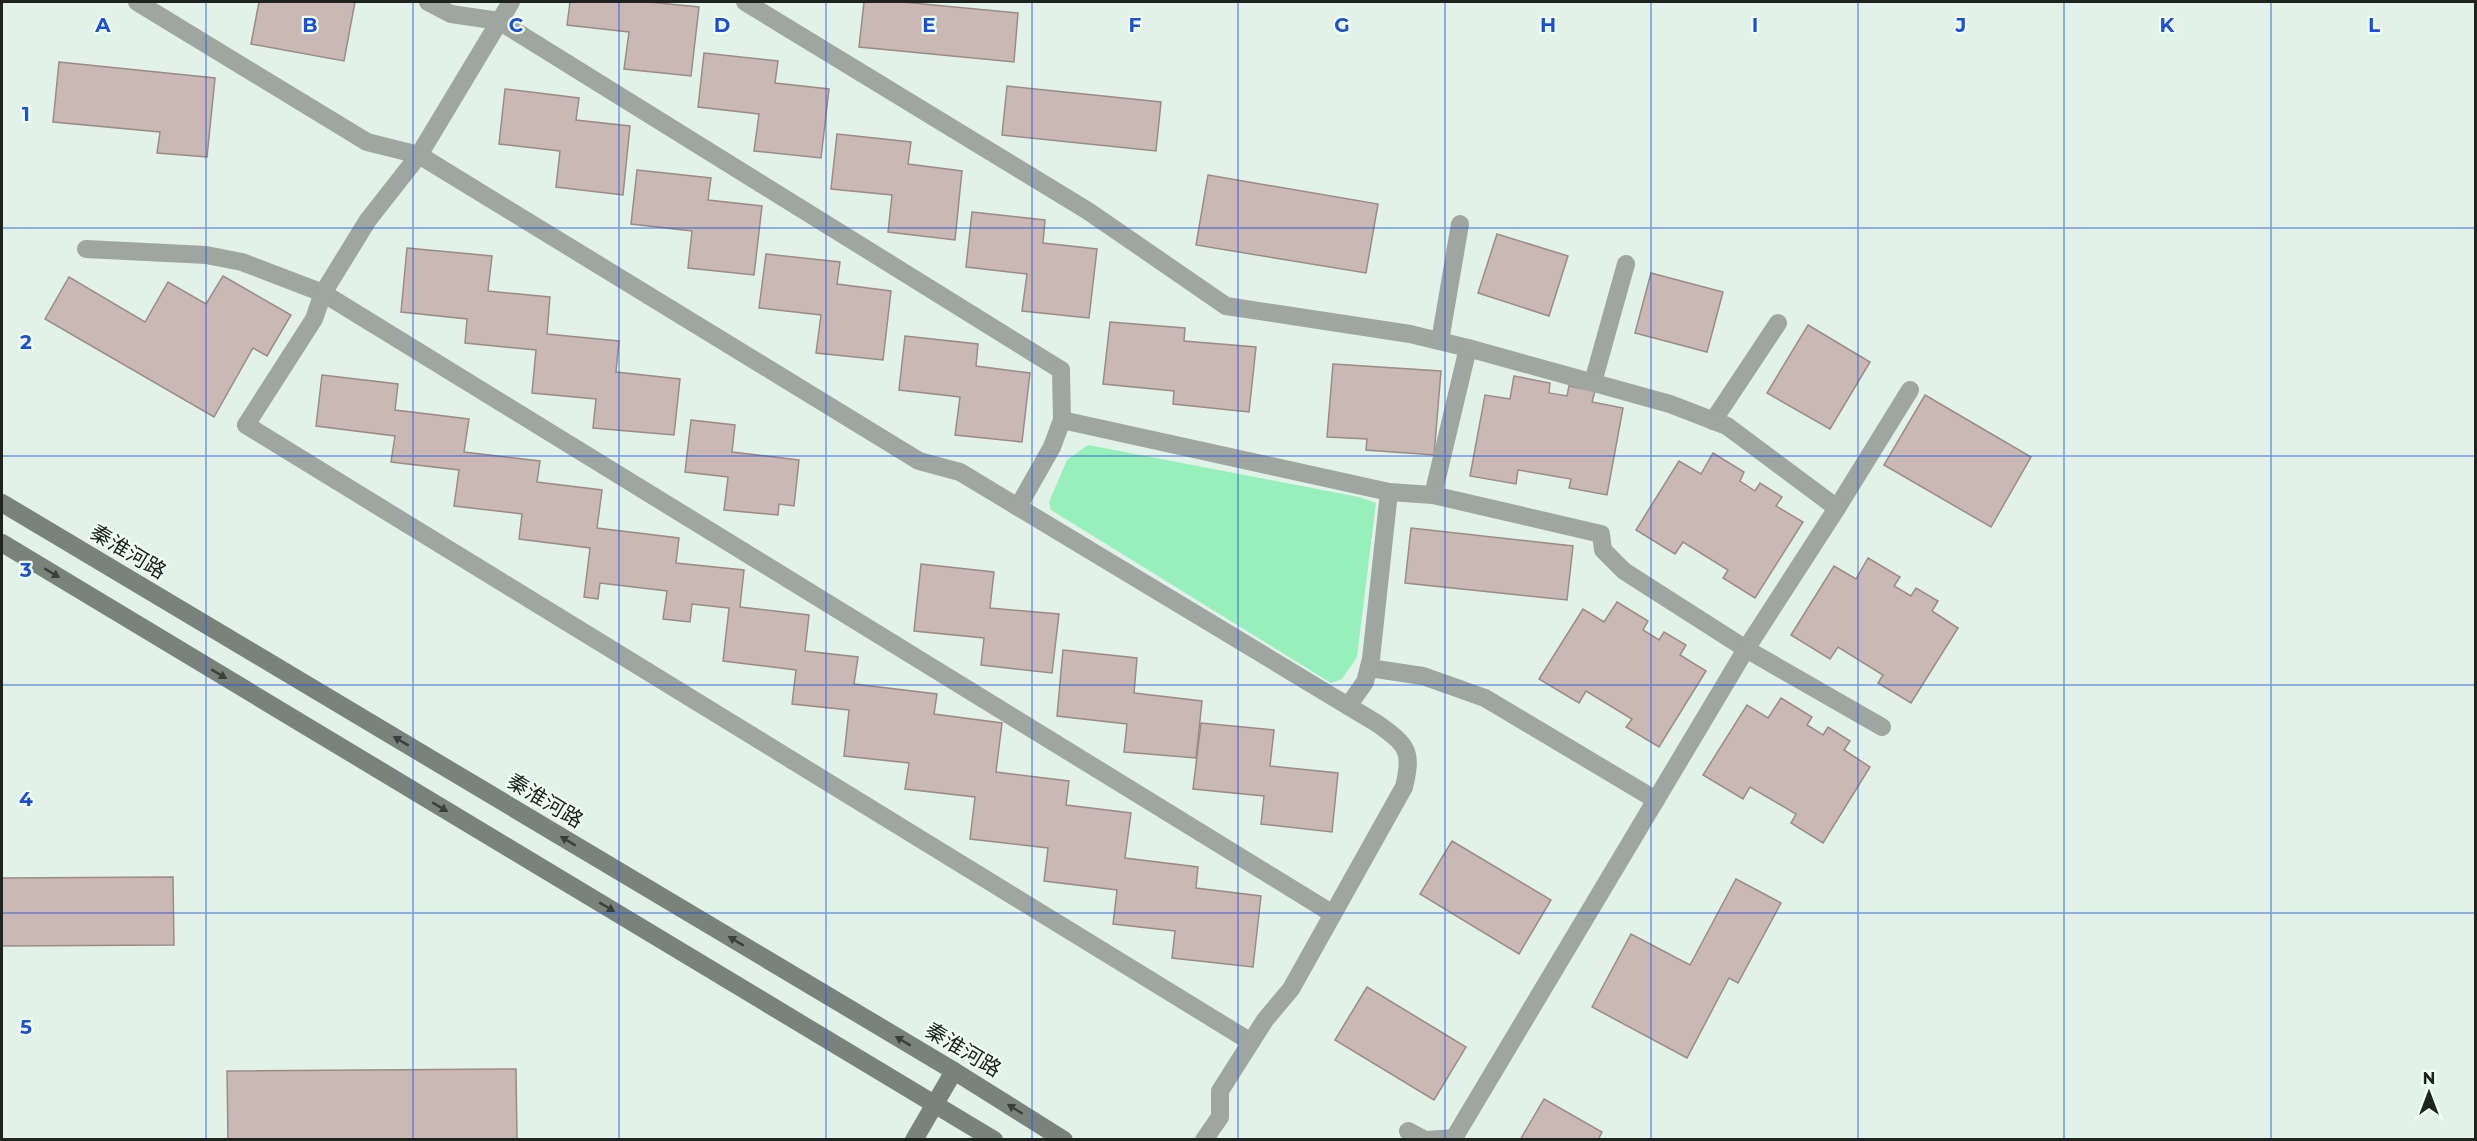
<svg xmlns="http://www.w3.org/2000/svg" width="2477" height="1141" viewBox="0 0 2477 1141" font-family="Montserrat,'Noto Sans SC',sans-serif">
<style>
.green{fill:#97f0bc}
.building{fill:#c9b8b3;stroke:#9b8b87;stroke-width:1.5}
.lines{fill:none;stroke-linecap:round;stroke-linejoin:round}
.lane{stroke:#9fa5a1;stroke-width:18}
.street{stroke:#9fa5a1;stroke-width:18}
.secondary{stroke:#79827c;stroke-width:18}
.oneway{fill:#39403c}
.grid{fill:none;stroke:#1d4ed8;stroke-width:1.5;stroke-opacity:0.55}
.labels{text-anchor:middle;stroke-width:4.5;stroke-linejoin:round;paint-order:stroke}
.street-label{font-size:21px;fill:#1e2320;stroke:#f0fff5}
.grid-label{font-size:20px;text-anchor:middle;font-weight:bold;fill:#1d4ed8;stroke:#f0fff5;stroke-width:4.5;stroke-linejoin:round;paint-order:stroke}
</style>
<rect width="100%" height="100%" fill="#e3f2e8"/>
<polygon class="green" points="1088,445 1359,497 1376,503 1357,657 1342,679 1331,683 1051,510 1049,502 1067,460"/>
<g class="building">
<polygon points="259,2 355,2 344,61 251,44"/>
<polygon points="570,2 649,2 699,7 691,76 624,69 629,32 567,25"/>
<polygon points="864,2 902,2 1018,13 1014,62 859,47"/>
<polygon points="704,53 778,61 775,83 829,89 821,158 754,151 759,114 698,107"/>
<polygon points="59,62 215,78 207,157 157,153 160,132 53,122"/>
<polygon points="1007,86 1161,102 1156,151 1002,135"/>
<polygon points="505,89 579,98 576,120 630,126 623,195 556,187 560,151 499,144"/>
<polygon points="837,134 911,142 908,164 962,171 955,240 888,232 892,195 831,189"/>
<polygon points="637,170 711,178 708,200 762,206 754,275 688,268 692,231 631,224"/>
<polygon points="1208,175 1378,204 1366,273 1196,245"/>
<polygon points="972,212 1045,220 1043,243 1097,249 1089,318 1022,311 1027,274 966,267"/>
<polygon points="1497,234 1568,256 1549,316 1478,293"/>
<polygon points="407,248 492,256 488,291 550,297 547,334 619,341 616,372 680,379 674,435 593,428 596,399 532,393 536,350 465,343 467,319 401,312"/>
<polygon points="766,254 840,262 837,284 891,291 883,360 816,353 821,315 759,308"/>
<polygon points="1651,273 1723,292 1707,352 1635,333"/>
<polygon points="223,276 291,315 267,356 253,348 214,417 45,319 69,277 145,322 168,282 206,304"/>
<polygon points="1110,322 1185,328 1184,341 1256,347 1249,412 1173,404 1174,391 1103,384"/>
<polygon points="1808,325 1870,362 1830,429 1767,393"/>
<polygon points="905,336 978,344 976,366 1030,373 1022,442 955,435 960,397 899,390"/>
<polygon points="1333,364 1441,371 1434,455 1366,450 1367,439 1327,437"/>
<polygon points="322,375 398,384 395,410 469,419 464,452 540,461 537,482 602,490 597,528 679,538 676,563 744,570 740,607 809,615 805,651 858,657 854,684 937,694 934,714 1002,723 996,772 1069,781 1066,805 1131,813 1125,858 1198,867 1196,888 1261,896 1253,967 1172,958 1175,931 1113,924 1117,890 1044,881 1048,848 970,839 975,797 905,789 909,763 844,756 849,710 792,704 796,670 723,661 729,608 692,604 690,622 663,619 667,591 600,583 598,599 584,597 590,548 519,539 522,514 454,506 459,470 391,462 395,436 316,426"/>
<polygon points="1514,376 1550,383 1549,393 1567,396 1569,386 1595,391 1592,402 1623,408 1607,495 1569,488 1571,479 1518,470 1516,484 1470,476 1485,395 1510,399"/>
<polygon points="1925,395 2031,457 1991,527 1884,465"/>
<polygon points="691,420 735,425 732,452 799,460 794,506 779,504 778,515 724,510 728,477 685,472"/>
<polygon points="1713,453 1744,472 1740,481 1755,491 1760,483 1782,497 1776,506 1803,522 1755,598 1723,578 1728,570 1683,542 1675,554 1636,530 1679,461 1701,474"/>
<polygon points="1411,528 1573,546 1567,600 1405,583"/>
<polygon points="1868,558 1900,577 1894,586 1911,596 1916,588 1938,601 1932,611 1958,628 1911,703 1878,683 1883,675 1838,647 1830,659 1791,635 1834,566 1856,579"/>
<polygon points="921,564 994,572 990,608 1059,614 1052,673 981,665 984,638 914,631"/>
<polygon points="1617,602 1648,621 1643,630 1659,640 1664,632 1686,645 1680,655 1706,671 1659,747 1626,727 1632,719 1586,691 1579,703 1539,679 1583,609 1604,622"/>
<polygon points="1063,650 1137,658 1134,693 1202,701 1196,758 1124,752 1127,724 1057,716"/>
<polygon points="1781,698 1812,717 1807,725 1823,735 1828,727 1850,741 1844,750 1870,767 1823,843 1791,823 1796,814 1750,787 1743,799 1703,775 1747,705 1768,718"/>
<polygon points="1201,723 1274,730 1270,766 1338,773 1332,832 1261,824 1264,796 1193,789"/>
<polygon points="1452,841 1551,900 1519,954 1420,894"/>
<polygon points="173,877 174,945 2,946 2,878"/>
<polygon points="1736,879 1781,903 1738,983 1729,978 1687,1058 1592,1007 1631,934 1690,965"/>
<polygon points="1367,987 1466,1047 1434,1100 1335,1040"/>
<polygon points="516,1069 517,1140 228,1140 227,1071"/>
<polygon points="1544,1099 1602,1132 1598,1140 1520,1140"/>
</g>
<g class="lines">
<g class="lane">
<polyline points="137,2 367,142 419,155"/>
<polyline points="428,2 451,14 499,21 1061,370"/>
<polyline points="745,2 1088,211 1226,306 1410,334 1468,348 1433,495 1601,534 1603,550 1624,571 1746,649 1882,727"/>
<polyline points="86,249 206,255 242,262 323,293 1333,914"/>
<polyline points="1440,341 1460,224"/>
<polyline points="1593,382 1626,264"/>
<polyline points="1713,421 1778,323"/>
<polyline points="246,425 1251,1042"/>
<polyline points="1837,508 1910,390"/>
<polyline points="1369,668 1423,676 1485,698 1656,800"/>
<polyline points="1408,1131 1425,1140"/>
<polyline points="1427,1140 1454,1138 1746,649 1837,508 1727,426 1670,404 1468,348"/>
</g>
<g class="street">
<polyline points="419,155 511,2"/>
<polyline points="1062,420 1389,492 1433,495"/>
<path d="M 246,425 L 314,319 L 323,293 L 368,220 L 419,155 L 919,461 L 960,472 L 1378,724 C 1407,745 1413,751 1404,787 L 1291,989 L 1265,1020 L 1220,1091 L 1220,1117 L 1204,1140"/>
<polyline points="1018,507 1052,447 1062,420 1061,370"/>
<polyline points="1348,706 1365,682 1371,659 1389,492"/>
</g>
<g class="secondary">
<polyline points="2,503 954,1071 1064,1140"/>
<polyline points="2,543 994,1140"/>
<polyline points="914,1140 954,1071"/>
</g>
</g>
<defs><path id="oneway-solid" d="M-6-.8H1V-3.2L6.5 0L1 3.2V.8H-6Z" transform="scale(1.5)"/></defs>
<g class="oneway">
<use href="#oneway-solid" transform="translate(52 573) rotate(31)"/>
<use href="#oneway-solid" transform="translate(219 674) rotate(31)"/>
<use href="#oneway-solid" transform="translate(401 741) rotate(-149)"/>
<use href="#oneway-solid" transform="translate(440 807) rotate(31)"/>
<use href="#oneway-solid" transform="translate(568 841) rotate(-149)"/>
<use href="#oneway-solid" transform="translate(607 907) rotate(31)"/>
<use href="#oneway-solid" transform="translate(736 941) rotate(-149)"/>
<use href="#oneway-solid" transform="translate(903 1041) rotate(-149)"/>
<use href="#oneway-solid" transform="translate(1015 1109) rotate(-148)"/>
</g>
<path class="grid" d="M 206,2 L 206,1140M 413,2 L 413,1140M 619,2 L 619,1140M 826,2 L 826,1140M 1032,2 L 1032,1140M 1238,2 L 1238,1140M 1445,2 L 1445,1140M 1651,2 L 1651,1140M 1858,2 L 1858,1140M 2064,2 L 2064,1140M 2271,2 L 2271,1140M 2,228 L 2476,228M 2,456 L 2476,456M 2,685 L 2476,685M 2,913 L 2476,913"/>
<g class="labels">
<g class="street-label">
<text transform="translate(128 552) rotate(31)" y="7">秦淮河路</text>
<text transform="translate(545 801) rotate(31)" y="7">秦淮河路</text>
<text transform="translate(963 1050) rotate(31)" y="7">秦淮河路</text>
</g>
</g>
<g class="grid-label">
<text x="103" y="32">A</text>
<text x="310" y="32">B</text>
<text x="516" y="32">C</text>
<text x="722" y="32">D</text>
<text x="929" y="32">E</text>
<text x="1135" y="32">F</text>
<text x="1342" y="32">G</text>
<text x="1548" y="32">H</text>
<text x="1755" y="32">I</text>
<text x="1961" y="32">J</text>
<text x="2167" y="32">K</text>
<text x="2374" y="32">L</text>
<text x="26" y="121">1</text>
<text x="26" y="349">2</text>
<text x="26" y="577">3</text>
<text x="26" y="806">4</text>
<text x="26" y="1034">5</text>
</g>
<rect width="2477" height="1141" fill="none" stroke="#1e2320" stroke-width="6"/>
<g transform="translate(2429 1093)" stroke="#f0fff5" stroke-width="4.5" paint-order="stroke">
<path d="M0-4.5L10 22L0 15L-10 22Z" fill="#1e2320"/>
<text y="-9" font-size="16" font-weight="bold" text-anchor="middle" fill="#1e2320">N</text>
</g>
</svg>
